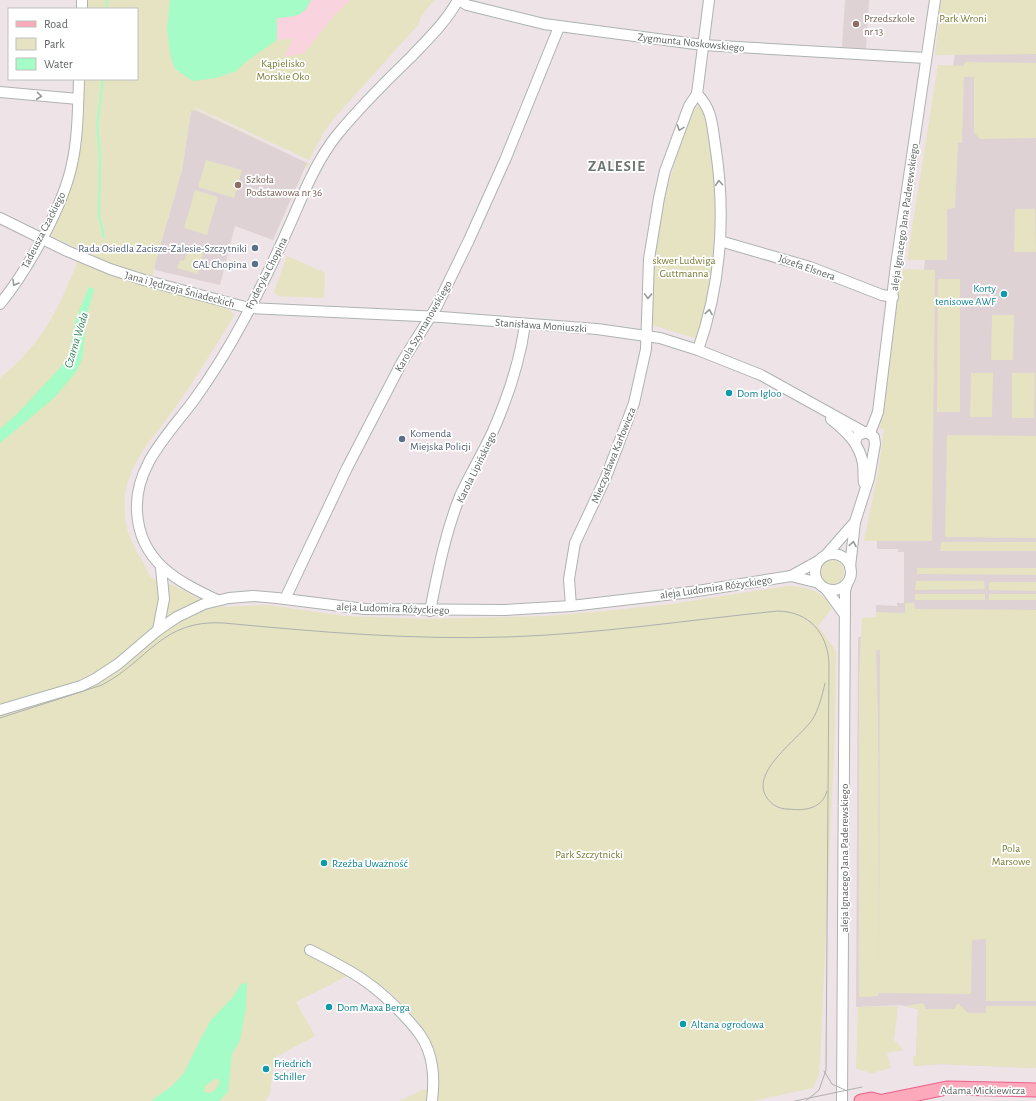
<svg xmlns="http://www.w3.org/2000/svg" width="1036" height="1101" viewBox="0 0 1036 1101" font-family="'Alegreya Sans',sans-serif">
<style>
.education{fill:#ded2d5}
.green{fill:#e5e3c1;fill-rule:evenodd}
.sand{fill:#f9d3de}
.water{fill:#a5fcc7;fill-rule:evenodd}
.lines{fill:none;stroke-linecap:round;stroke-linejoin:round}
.stream{stroke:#a5fcc7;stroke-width:2}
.minor-casing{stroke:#adb3b1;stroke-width:12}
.major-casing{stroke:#ed5e8c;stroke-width:15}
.minor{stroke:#fff;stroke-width:10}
.major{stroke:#fcaabb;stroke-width:13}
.tram{stroke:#aeb0af;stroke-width:1}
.oneway{stroke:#959a98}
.education-dot{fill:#8d6e63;stroke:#fff;stroke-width:1.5}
.service-dot{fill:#5c6f8a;stroke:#fff;stroke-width:1.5}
.culture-dot{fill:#0f9aa8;stroke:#fff;stroke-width:1.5}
.labels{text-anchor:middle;stroke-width:3.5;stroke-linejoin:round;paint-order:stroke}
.education-label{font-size:11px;fill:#785e54;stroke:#fff;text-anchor:start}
.park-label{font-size:11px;fill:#797a34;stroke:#fff}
.street-label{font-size:11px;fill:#5c6460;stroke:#fff}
.service-label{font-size:11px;fill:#4e5e75;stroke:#fff;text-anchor:end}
.culture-label{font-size:11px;fill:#0d838f;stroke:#fff;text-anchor:start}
.water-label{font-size:12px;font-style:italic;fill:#358259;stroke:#fff}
.district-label{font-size:15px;font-weight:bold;letter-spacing:1px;fill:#6d7671;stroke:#fff}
</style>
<rect width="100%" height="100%" fill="#eee3e6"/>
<g class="education">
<polygon points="845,0 869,0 866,49 842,47"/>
<polygon points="1036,33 1036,1068 938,1064 914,1066 913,1057 916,1056 918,1009 900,1005 856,1007 858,637 876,637 876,605 897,606 897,603 904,603 904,552 898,552 898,549 877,549 877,517 914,338 957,39"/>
<polygon points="194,109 307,163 273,240 235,226 220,285 155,270 154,267 182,170 191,111"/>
</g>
<g class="green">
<polygon points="85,0 434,0 422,15 417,26 335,117 324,132 309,160 195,107 195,109 309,163 307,168 305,167 307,162 194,110 191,111 182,170 154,267 153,276 107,262 56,238 51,234 51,229 64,203 82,79 137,79 137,9 85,9"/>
<polygon points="941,0 1036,0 1036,54 935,55"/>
<polygon points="965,62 1036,63 1036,138 980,139 974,132 974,77 964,77 962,143 958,143 955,208 947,209 947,260 907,260 938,65 964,66"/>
<path d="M 699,106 L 705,112 C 711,150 720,195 717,233 C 714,269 707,304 698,339 L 652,325 C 646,253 668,180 691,113 L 694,108 Z"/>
<polygon points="206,160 242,170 234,198 198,187"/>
<polygon points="195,190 218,197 207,235 184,228"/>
<polygon points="1015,209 1035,209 1036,252 1014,252"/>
<polygon points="192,247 203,253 198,274 177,268 180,260 184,261 187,254 191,254"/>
<polygon points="287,256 325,273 324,298 278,296 274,292"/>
<path d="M 78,261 L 125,280 L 229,309 L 233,313 L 234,316 C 215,346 197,377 176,406 C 150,444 117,470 126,523 C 129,543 143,559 151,578 L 175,586 L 215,607 L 268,605 L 344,616 L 426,619 L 547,616 L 605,611 L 672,604 L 787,586 C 804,586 820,590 831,604 L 831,609 L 818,626 L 836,651 L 835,731 L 820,1063 L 819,1075 L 813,1088 L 753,1101 L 399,1101 L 425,1089 L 438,1089 C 438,1079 439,1067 437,1058 C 428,1021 385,985 354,967 L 347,976 L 296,1002 L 315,1036 L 274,1058 L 270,1094 L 265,1101 L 0,1101 L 0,378 C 42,344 58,310 78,261 Z"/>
<polygon points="906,269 935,270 932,541 864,541 879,467 884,429 880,428 902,271"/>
<polygon points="938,279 960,279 960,412 937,412"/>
<polygon points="992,315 1014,315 1013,360 991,360"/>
<polygon points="971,373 993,373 992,417 970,417"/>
<polygon points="1012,373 1035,373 1034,418 1012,418"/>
<polygon points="947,435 1036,436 1036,538 945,537"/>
<polygon points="941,542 1036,542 1036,551 940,551"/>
<circle cx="832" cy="572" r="12"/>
<polygon points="917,568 1036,568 1036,575 917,574"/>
<polygon points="916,581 984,581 985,589 915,590"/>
<polygon points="989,582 1036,582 1036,591 989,590"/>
<rect x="915" y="594" width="70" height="6"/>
<rect x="989" y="594" width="47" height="6"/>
<path d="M 905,603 L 914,603 L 915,609 L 1036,610 L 1036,1001 L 986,1001 L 986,939 L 972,940 L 971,994 L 879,993 L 878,996 L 859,997 L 859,675 L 862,618 L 876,617 L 876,612 L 905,613 ZM 876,650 L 880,650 L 879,965 L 878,712 Z"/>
<polygon points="923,1003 926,1009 954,1009 958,1003 968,1013 986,1013 986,1006 1036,1006 1036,1068 938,1064 914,1066 913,1057 916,1056 918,1009 905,1006"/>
<polygon points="898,1006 894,1040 904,1050 887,1053 891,1068 872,1073 856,1069 858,1007"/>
</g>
<path class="sand" d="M 311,0 L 350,0 L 333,17 L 304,53 L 284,57 L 293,39 L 277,40 L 277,18 C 290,17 304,14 311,0 Z"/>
<g class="water">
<path d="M 170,0 L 311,0 C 303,18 294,16 277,18 L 277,40 L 247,61 L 236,71 L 216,78 L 193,81 L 175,69 L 171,58 L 167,29 Z"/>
<polygon points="89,287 94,289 87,315 82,359 76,372 54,398 0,443 0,429 17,414 69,358 75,321"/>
<path d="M 247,983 L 246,1007 L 240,1040 L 232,1054 L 228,1092 L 219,1101 L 151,1101 L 172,1086 L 184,1073 L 199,1042 L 211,1020 L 233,997 L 241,984 ZM 216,1078 L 219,1080 C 220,1086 215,1090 211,1093 L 204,1092 L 205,1086 Z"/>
</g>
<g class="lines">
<g class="stream">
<polyline points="106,9 107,0"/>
<polyline points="103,79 97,126 100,154 99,217 103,232 103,237"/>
</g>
<defs>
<g id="minor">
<polyline points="459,0 467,5 544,24 703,45 926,58"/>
<polyline points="82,9 82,0"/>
<polyline points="0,92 78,99"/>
<path d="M 697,94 C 712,109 712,124 715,144 C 726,213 721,284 698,350"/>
<polyline points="0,218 67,251 110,269 144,280 249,308 441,317 597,329 660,338 698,350 761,375 864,432"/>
<polyline points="720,241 810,267 882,295 893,297"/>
<path d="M 0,304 C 27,271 63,207 72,164 C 78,137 78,107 79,79"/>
<path d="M 831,419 C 846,431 860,444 863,464 C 864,470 863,476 864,483"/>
<polyline points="870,433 878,412 896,265 935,0"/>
<circle cx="833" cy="572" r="18"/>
<polyline points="826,555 855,522"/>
<polyline points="850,567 855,522 869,478 875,444 874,437 867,432 858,435 855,442"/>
<polyline points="791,576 818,561"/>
<polyline points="826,589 845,615"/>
<polyline points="285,599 347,468 402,362 437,306 469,240 505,160 559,27"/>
<path d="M 217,600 C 177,581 140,562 137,512 C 134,466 169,434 194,400 C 232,348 261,289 287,231 C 302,198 314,164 337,135 C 360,107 385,82 411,57 C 428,39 446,22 458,0"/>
<polyline points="571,606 569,579 575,543 606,477 634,403 646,349 649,259 659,198 665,171 689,106 697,94 709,0"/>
<path d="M 430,611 C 438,571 445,534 460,496 C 470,474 483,453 493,431 C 508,397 520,361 525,324"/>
<polyline points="158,630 164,599 161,568"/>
<polyline points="0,710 81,686 95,679 118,664 158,630 177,617 204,604 229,598 253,596 277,598 365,609 505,610 571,606 691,592 791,576 819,583"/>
<path d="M 310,950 C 352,971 376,984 408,1020 C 416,1029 424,1038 428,1050 C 434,1066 434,1085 432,1101"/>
<polyline points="842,1101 845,591 847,584"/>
</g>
<g id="major">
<polyline points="861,1101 871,1099 879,1101"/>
<polyline points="883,1101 947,1088 1036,1090"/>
</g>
</defs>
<use href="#minor" class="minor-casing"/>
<use href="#major" class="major-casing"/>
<use href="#minor" class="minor"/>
<use href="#major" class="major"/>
<g class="tram">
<path d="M 825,683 C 822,696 819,709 812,720 C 798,740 749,772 767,798 C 772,805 779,809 788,809 C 805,811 822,809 827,791"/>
<path d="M 0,718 L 102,685 C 149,660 162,619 224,623 C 318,632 412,640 507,637 C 598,634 688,620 778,611 C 809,612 827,632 829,663 L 826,1070 L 819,1090 L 806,1101"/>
<polyline points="824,1071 832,1084 847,1091"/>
<polyline points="795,1101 862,1087"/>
</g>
</g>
<defs><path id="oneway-chevron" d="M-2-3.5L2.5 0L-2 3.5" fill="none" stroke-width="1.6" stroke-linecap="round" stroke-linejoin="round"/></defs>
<g class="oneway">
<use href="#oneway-chevron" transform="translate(39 96) rotate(6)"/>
<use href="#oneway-chevron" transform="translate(680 128) rotate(110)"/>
<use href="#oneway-chevron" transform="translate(719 183) rotate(-94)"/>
<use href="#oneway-chevron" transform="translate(15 283) rotate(121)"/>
<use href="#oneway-chevron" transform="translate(648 296) rotate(92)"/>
<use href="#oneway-chevron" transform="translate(709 312) rotate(-80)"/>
<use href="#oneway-chevron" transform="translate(853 544) rotate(-79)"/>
</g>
<g class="education-dot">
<circle cx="856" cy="24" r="4"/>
<circle cx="238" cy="185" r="4"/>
</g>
<g class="service-dot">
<circle cx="255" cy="248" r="4"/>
<circle cx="255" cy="264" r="4"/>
<circle cx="402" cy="439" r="4"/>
</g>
<g class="culture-dot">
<circle cx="1004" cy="294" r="4"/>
<circle cx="729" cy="393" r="4"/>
<circle cx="324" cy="863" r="4"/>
<circle cx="329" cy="1007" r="4"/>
<circle cx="683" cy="1024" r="4"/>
<circle cx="266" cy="1069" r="4"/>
</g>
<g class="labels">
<g class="education-label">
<text x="864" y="22">Przedszkole<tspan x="864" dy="13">nr 13</tspan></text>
<text x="246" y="183">Szkoła<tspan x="246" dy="13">Podstawowa nr 36</tspan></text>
</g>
<g class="park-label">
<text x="963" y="22">Park Wroni</text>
<text x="283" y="67">Kąpielisko<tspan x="283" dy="13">Morskie Oko</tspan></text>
<text x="684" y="264">skwer Ludwiga<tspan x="684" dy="13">Guttmanna</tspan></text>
<text x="1011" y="852">Pola<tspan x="1011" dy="13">Marsowe</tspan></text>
<text x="589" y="858">Park Szczytnicki</text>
</g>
<g class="street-label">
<text transform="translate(691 42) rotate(6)" y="4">Zygmunta Noskowskiego</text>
<text transform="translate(904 217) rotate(-82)" y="4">aleja Ignacego Jana Paderewskiego</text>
<text transform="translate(43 230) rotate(-63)" y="4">Tadeusza Czackiego</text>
<text transform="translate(807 267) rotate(19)" y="4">Józefa Elsnera</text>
<text transform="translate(266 273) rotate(-63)" y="4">Fryderyka Chopina</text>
<text transform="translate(180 289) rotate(15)" y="4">Jana i Jędrzeja Śniadeckich</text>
<text transform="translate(541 325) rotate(4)" y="4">Stanisława Moniuszki</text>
<text transform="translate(423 326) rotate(-60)" y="4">Karola Szymanowskiego</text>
<text transform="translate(613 455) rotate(-68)" y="4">Mieczysława Karłowicza</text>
<text transform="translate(476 467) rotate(-64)" y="4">Karola Lipińskiego</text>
<text transform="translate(716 587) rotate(-8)" y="4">aleja Ludomira Różyckiego</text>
<text transform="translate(393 608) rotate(2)" y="4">aleja Ludomira Różyckiego</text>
<text transform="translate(844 858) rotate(-90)" y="4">aleja Ignacego Jana Paderewskiego</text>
<text x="983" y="1094">Adama Mickiewicza</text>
</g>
<g class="service-label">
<text x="247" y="252">Rada Osiedla Zacisze-Zalesie-Szczytniki</text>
<text x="247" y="268">CAL Chopina</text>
<text x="410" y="437" text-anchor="start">Komenda<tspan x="410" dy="13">Miejska Policji</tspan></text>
</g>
<g class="culture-label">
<text x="996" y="292" text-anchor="end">Korty<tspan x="996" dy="13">tenisowe AWF</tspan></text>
<text x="737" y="397">Dom Igloo</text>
<text x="332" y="867">Rzeźba Uważność</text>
<text x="337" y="1011">Dom Maxa Berga</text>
<text x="691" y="1028">Altana ogrodowa</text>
<text x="274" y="1067">Friedrich<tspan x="274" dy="13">Schiller</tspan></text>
</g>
<g class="water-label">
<text transform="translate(76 340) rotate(-73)" y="4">Czarna Woda</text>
</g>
<g class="district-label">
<text x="617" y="171">ZALESIE</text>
</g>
</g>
<rect x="8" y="8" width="130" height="72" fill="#ffffff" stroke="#bec1bf"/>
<rect x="16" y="21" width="20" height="6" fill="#fcaabb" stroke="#bec1bf"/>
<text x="44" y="28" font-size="12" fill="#5c6460">Road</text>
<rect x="16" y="38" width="20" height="12" fill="#e5e3c1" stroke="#bec1bf"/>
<text x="44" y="48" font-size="12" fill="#5c6460">Park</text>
<rect x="16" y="58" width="20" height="12" fill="#a5fcc7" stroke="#bec1bf"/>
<text x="44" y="68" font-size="12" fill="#5c6460">Water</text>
</svg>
